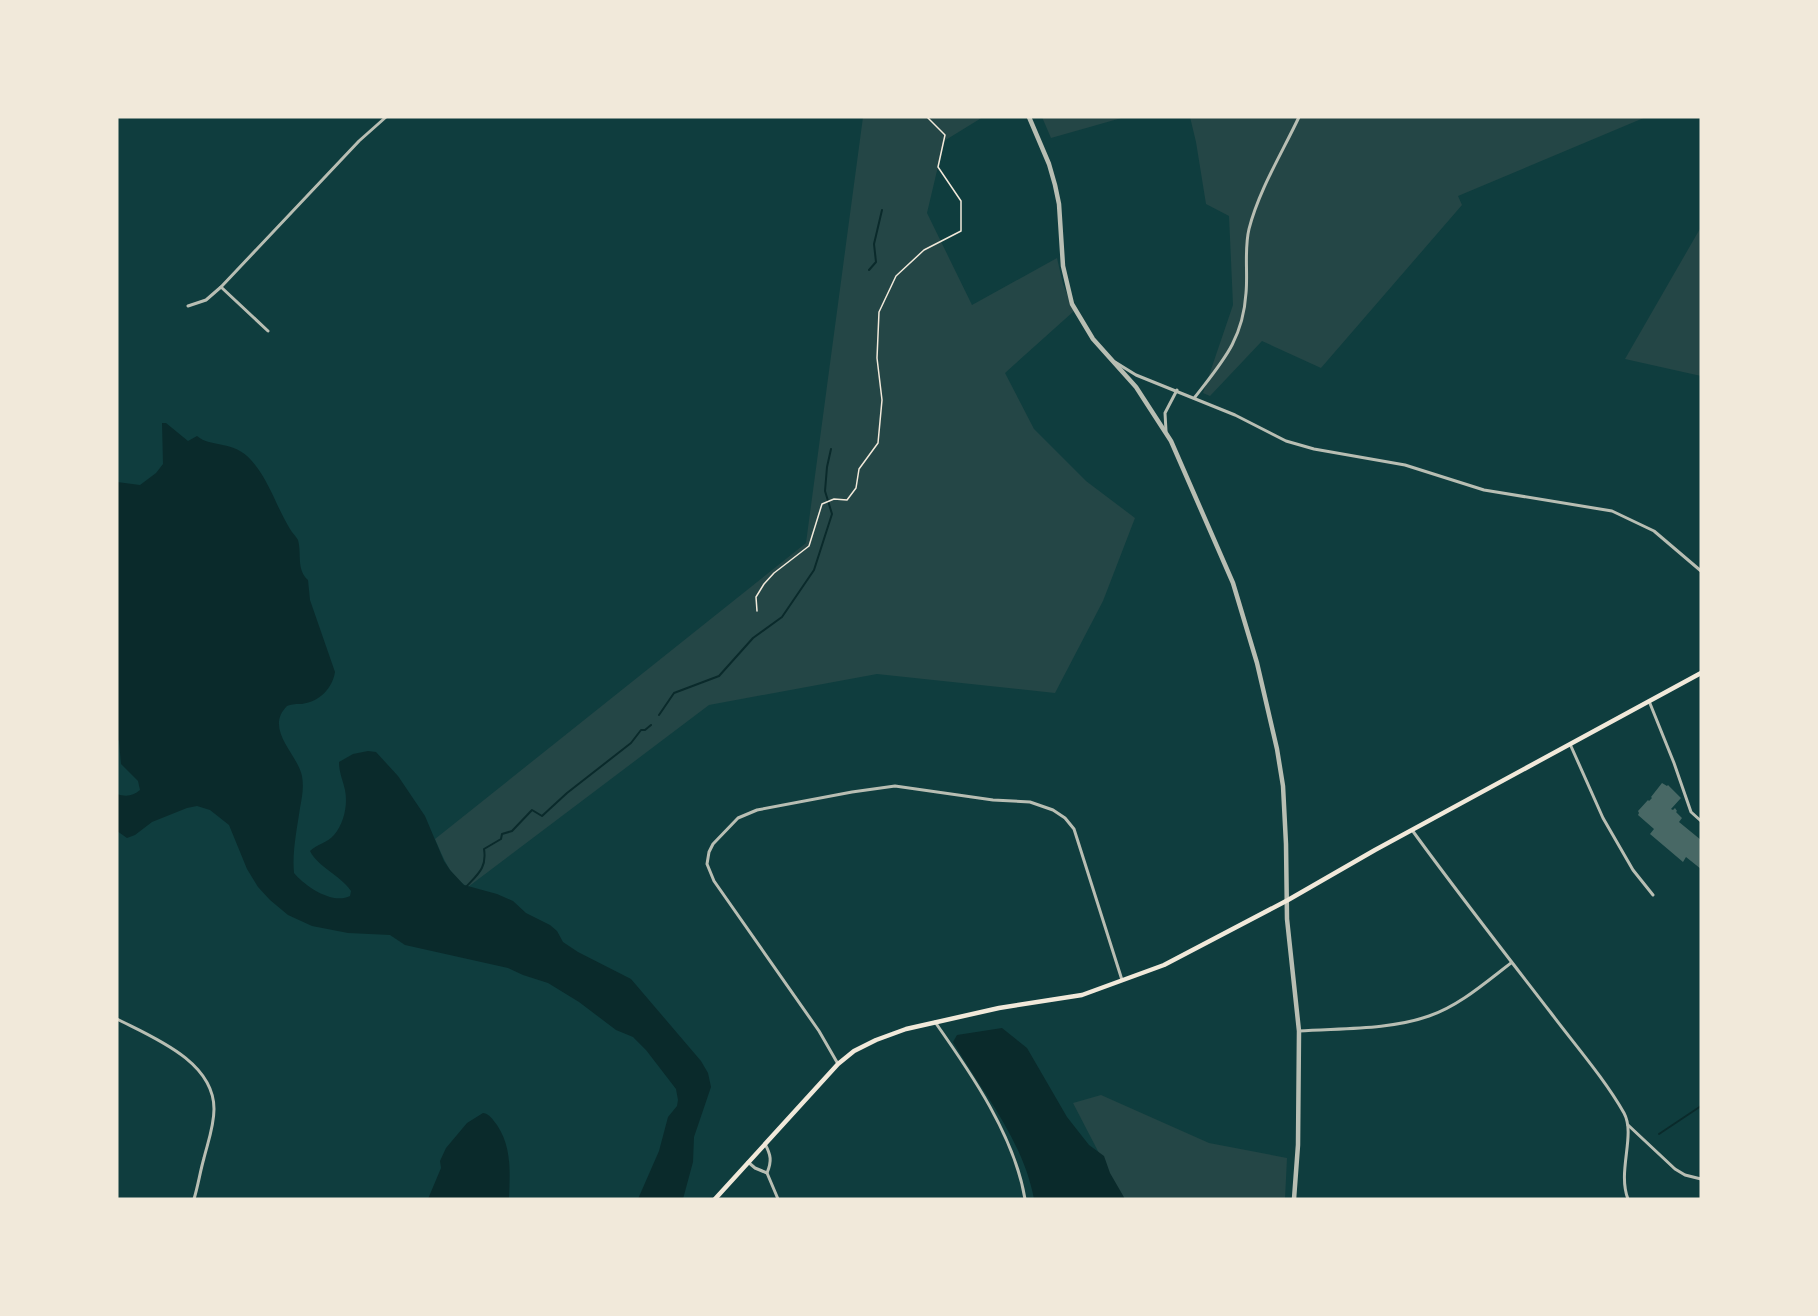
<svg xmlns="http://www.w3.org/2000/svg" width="1818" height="1316" viewBox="0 0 1818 1316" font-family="'Playfair Display',serif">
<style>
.green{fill:#244646}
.water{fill:#0a2a2b}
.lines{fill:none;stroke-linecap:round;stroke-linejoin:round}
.stream{stroke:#0a2a2b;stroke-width:2}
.building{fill:#486865}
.path{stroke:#f1e9da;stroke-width:1.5}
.minor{stroke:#b8beb3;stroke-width:3}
.tertiary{stroke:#b8beb3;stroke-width:4.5}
.secondary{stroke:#f1e9da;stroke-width:4.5}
</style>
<rect width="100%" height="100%" fill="#0f3d3e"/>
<g class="green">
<path d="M 863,117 L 983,117 L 944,141 L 927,213 L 972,305 L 1057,258 L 1063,284 L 1074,311 L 1005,373 L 1034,429 L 1086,481 L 1135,518 L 1103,601 L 1055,693 L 877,674 L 709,705 L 468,887 C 450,877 443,857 435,839 L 806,543 Z"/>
<polygon points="1042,117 1125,117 1051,138"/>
<polygon points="1190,117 1646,117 1458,196 1462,205 1321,368 1262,341 1210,396 1203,393 1233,305 1229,216 1206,204 1196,142"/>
<polygon points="1701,227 1701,376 1625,359"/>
<polygon points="1101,1095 1209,1143 1287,1158 1285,1199 1063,1199 1101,1157 1073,1103"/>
</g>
<g class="water">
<path d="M 162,423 L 166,423 L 188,441 L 197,436 C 211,448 234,440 251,460 C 269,480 276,506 290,529 C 292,533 296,536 298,540 C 302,554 296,569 308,580 L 310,600 L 335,672 C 332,689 320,701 302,704 C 296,704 293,704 287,706 C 264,729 297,753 302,776 C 304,788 302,797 300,808 C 297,829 292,852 294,873 C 305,886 332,905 350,896 L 351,891 C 340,875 318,867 310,851 C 317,844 327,843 334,835 C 344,823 348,805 345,790 C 343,780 339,773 339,762 L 353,754 L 368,751 L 376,752 L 398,776 L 425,816 L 444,861 L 450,870 L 464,885 L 497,894 L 513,901 L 526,913 L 550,925 L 557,931 L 563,942 L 578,952 L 631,979 L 701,1061 L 708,1073 L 711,1087 L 694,1137 L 693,1162 L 683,1199 L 638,1199 L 659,1151 L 668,1117 L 677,1106 L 678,1100 L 676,1089 L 646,1050 L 633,1037 L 616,1030 L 579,1002 L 548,983 L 523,975 L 508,968 L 405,945 L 390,935 L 348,933 L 312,926 L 288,915 L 270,900 L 258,887 L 247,869 L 229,825 L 210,810 L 197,806 L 187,808 L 152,822 L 135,835 L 127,838 L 117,831 L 117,794 C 126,797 133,796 140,790 L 138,781 L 121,764 L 119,741 L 117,739 L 117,482 L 140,485 L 156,473 L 163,464 Z"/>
<path d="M 1002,1028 L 1027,1048 L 1067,1117 L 1089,1145 L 1104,1156 L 1110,1173 L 1125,1199 L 1034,1199 C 1023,1140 983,1093 953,1042 L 957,1035 Z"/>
<path d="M 483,1113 C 490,1114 492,1119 497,1125 C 512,1147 510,1173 509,1199 L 428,1199 L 441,1168 L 440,1161 L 446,1148 L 467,1123 Z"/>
</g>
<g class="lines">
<g class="stream">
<polyline points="869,270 876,262 874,244 882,210"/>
<polyline points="659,715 674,693 719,676 753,638 782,617 814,570 832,514 825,491 827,467 831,449"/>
<path d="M 466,887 C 478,874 487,868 484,849 L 501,839 L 502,834 L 512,831 L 532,810 L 542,816 L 567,793 L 631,743 L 641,730 L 645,730 L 651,725"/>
<polyline points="1659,1134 1701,1106"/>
</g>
</g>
<polygon class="building" points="1662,783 1667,786 1668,785 1681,798 1671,809 1673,810 1675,808 1677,811 1676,812 1682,818 1679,822 1701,840 1701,869 1686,857 1683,862 1650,834 1654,829 1638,815 1639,813 1638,811 1648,800 1649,801 1652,798 1651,797"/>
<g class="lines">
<polyline class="path" points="757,611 756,597 764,584 774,573 809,546 822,504 834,499 847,500 856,488 859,469 878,443 882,400 877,358 879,312 896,276 924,250 961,231 961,201 938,167 945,135 927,117"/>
<g class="minor">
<polyline points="221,287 268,331"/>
<polyline points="188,306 206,300 221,287 359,141 386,117"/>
<polyline points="1115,362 1136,375 1235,415 1286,441 1314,449 1405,465 1484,490 1612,511 1654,531 1701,571"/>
<path d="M 1195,397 C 1222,362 1243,340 1246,293 C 1248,273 1244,249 1249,229 C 1259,190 1282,153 1299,117"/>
<polyline points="1166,431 1165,413 1177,390"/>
<polyline points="1649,701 1674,763 1691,812 1701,821"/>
<polyline points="1570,744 1603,818 1633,870 1653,895"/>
<path d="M 1412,830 C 1457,892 1504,952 1551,1013 C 1575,1045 1604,1078 1624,1113 C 1636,1135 1617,1171 1628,1199"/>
<path d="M 117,1019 C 152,1037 214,1061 214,1109 C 214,1126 208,1142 204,1158 C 200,1172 198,1186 194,1199"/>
<path d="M 935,1022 C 971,1073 1015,1137 1025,1199"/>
<path d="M 1299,1031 C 1342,1028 1389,1030 1429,1016 C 1459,1006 1486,982 1511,963"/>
<polyline points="838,1064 819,1031 714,881 707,864 709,852 713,844 738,818 757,810 852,792 895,786 993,800 1030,802 1053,810 1065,818 1074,829 1122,980"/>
<polyline points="1628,1125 1675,1169 1685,1175 1701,1179"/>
<path d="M 765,1144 C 771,1155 772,1161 767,1173"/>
<polyline points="748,1162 755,1168 767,1173 778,1199"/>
</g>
<polyline class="tertiary" points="1029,117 1049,164 1055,185 1059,204 1063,266 1072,304 1093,339 1136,387 1171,441 1233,583 1257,663 1277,749 1283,786 1286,844 1287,919 1299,1031 1298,1145 1294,1199"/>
<polyline class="secondary" points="715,1199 838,1064 854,1051 876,1040 906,1029 999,1008 1082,995 1164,965 1288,900 1375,850 1701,673"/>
</g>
<rect width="1818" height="1316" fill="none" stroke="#f1e9da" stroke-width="237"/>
</svg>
